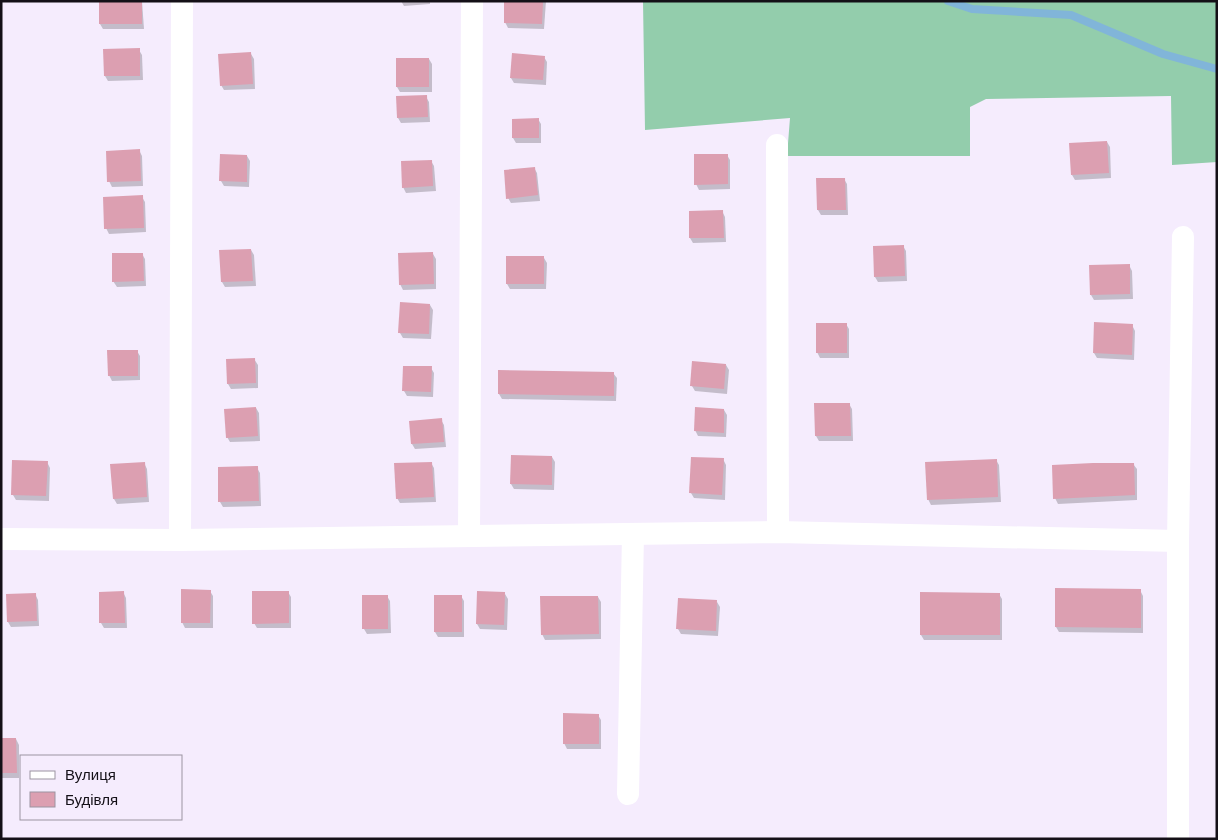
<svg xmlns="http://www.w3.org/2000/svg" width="1218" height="840" viewBox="0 0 1218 840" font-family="Helvetica,sans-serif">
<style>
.forest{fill:#93cdac}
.shadow{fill:#0003}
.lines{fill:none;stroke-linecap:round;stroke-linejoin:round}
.stream{stroke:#81b5d9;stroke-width:8}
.building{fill:#dc9fb1}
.street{stroke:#fff;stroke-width:22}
</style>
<rect width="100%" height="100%" fill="#f5ecfd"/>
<polygon class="forest" points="643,1 1217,1 1217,162 1172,165 1171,96 986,99 970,107 970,156 787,156 790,118 645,130"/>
<g class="shadow">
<polygon points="101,1 142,1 144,29 103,29 100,24"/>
<polygon points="401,1 430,1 430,4 404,6"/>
<polygon points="506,1 546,1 544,29 508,28 505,22"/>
<polygon points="139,50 142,55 143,80 108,81 105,76"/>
<polygon points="251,54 254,59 255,89 224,90 221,85"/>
<polygon points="544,57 547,62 546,85 514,83 511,78"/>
<polygon points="429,59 432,64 432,92 400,92 397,87"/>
<polygon points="426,97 429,102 430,122 401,123 398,118"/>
<polygon points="538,119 541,124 541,143 516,143 513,138"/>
<polygon points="1107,142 1110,147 1111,178 1075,180 1072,175"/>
<polygon points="139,150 142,156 143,186 112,187 109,181"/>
<polygon points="727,155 730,160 730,189 699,190 696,184"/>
<polygon points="247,156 250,161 249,187 224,186 221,181"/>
<polygon points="431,161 434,166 436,191 406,193 403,187"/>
<polygon points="534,168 537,173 540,201 511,203 508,198"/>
<polygon points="844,179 847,184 848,215 821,215 818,210"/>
<polygon points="142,197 145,202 146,232 109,234 106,228"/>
<polygon points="722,211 725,217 726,242 693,243 690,238"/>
<polygon points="903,246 906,251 907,281 878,282 875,277"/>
<polygon points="251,250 254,255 256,286 225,287 222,282 221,252"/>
<polygon points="142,254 145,259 146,286 117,287 113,281"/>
<polygon points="433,254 436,259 436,289 403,290 400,284"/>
<polygon points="544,258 547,263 546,289 510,289 507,284"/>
<polygon points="1129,265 1132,271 1133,299 1094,300 1091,295"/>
<polygon points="430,305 433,310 431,339 403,338 400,333"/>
<polygon points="846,324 849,329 849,358 820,358 817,352"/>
<polygon points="1132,325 1135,331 1134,360 1097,358 1094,353"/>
<polygon points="137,351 140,356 140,380 112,381 109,375"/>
<polygon points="254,359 258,365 258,388 231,389 228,384"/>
<polygon points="726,365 729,370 727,394 695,391 692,386"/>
<polygon points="431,368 434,373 433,397 407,396 404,391"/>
<polygon points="613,373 617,378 616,401 502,399 499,394"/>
<polygon points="849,404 852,409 853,441 819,441 816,436 816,405"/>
<polygon points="256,408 259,413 260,441 230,442 227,437"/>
<polygon points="724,410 727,415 726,437 698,436 695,430"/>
<polygon points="441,420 444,425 446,447 415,449 412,444 410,422"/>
<polygon points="552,457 555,462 554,490 514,489 511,484"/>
<polygon points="723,459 726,465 725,500 694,498 691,493"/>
<polygon points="996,460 999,465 1001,502 931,505 928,499"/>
<polygon points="13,461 47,462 50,468 49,501 16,500 13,495"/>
<polygon points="144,463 147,469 149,502 117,504 114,499 112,465"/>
<polygon points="431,463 434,468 436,502 400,503 397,498"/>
<polygon points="1133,464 1137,469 1137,500 1058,504 1055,498"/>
<polygon points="257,468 260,473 261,506 223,507 220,502"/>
<polygon points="1140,590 1143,596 1143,633 1059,632 1056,627"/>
<polygon points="210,591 213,596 213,628 185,628 182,622"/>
<polygon points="123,592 126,598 127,628 104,628 101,623"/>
<polygon points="288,592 291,597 291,628 257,628 254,623"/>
<polygon points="35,594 38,600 39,626 11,627 8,622"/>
<polygon points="505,594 508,599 507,630 480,629 477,624"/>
<polygon points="999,594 1002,599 1002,640 924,640 921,635"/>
<polygon points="387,596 390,601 391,633 367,634 364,629"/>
<polygon points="461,596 464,601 464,637 438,637 435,632"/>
<polygon points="598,597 601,602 601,639 545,640 542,634"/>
<polygon points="717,602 720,607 718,636 681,634 678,629"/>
<polygon points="598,715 601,720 601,749 567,749 564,743"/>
<polygon points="16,739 19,745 19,778 1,778 1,740"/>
</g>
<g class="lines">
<polyline class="stream" points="948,1 972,9 1071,15 1163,54 1217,69"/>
</g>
<g class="building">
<rect x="99" y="1" width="43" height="23"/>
<polygon points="504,1 543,1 542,24 504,23"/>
<polygon points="140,48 140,76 104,76 103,49"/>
<polygon points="251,52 253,84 220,86 218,54"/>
<polygon points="512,53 545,56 543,80 510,78"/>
<rect x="396" y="58" width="33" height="29"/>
<polygon points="427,95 428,117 397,118 396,96"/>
<polygon points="539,118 539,138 512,138 512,119"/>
<polygon points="1107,141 1109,173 1071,175 1069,143"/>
<polygon points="140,149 141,181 107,182 106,151"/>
<polygon points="220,154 247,155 247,182 219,181"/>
<polygon points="694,154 728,154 728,184 694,185"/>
<polygon points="432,160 433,186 402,188 401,161"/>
<polygon points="535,167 538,195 506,199 504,170"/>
<polygon points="816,178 845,178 846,210 817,210"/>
<polygon points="143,195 144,228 104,229 103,197"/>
<polygon points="723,210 724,238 689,238 689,211"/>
<polygon points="904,245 905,276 874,277 873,246"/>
<polygon points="251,249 253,281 221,282 219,250"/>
<polygon points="433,252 434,284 399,285 398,253"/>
<polygon points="112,253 143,253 144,281 112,282"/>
<rect x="506" y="256" width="38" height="28"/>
<polygon points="1130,264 1130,294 1090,295 1089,265"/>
<polygon points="400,302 430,304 429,334 398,333"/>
<polygon points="1094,322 1133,324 1132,355 1093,353"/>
<rect x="816" y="323" width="31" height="30"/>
<polygon points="107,350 138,350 138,376 108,376"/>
<polygon points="255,358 256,383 227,384 226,359"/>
<polygon points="692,361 726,364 724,389 690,386"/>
<polygon points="403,366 432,366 431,392 402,391"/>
<polygon points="498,370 614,372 614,396 498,394"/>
<polygon points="814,403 850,403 851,436 815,436"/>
<polygon points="256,407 258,436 226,438 224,409"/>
<polygon points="695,407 724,409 724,433 694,431"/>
<polygon points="442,418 444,442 411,444 409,421"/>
<polygon points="511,455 552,456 552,485 510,484"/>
<polygon points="691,457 724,458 722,495 689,493"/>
<polygon points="997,459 998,497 927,500 925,462"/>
<polygon points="12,460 48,461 46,496 11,495"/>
<polygon points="145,462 147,497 113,499 110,464"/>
<polygon points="432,462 434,497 396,499 394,463"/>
<polygon points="1093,463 1134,463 1135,495 1053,499 1052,465"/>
<polygon points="258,466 259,501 218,502 218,467"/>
<polygon points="1055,588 1141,589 1141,628 1055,627"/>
<polygon points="181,589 211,590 210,623 181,623"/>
<polygon points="124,591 125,623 99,623 99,592"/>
<polygon points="252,591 289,591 289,623 252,624"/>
<polygon points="477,591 505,592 504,625 476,624"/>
<polygon points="920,592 1000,593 1000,635 920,635"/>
<polygon points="36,593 37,621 7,622 6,594"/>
<rect x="362" y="595" width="26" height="34"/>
<rect x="434" y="595" width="28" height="37"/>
<polygon points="540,596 598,596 599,634 541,635"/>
<polygon points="678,598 717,600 716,631 676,629"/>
<polygon points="563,713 599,714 599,744 563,744"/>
<polygon points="1,738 16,738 17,773 1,773"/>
</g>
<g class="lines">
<g class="street">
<polyline points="777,145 778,532"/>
<polyline points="469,535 472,1"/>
<polyline points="1,539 180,540 778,532 1178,541"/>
<polyline points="180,540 182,1"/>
<polyline points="628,794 633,534"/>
<polyline points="1178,839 1178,541 1183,237"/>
</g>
</g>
<rect width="1218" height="840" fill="none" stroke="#141017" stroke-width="5"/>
<rect x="20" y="755" width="162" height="65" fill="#f5ecfd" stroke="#9b94a1"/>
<rect x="30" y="771" width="25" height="8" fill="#ffffff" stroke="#9b94a1"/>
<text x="65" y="780" font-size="15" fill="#141017">Вулиця</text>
<rect x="30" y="792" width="25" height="15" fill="#dc9fb1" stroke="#9b94a1"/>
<text x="65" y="805" font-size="15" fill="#141017">Будівля</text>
</svg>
